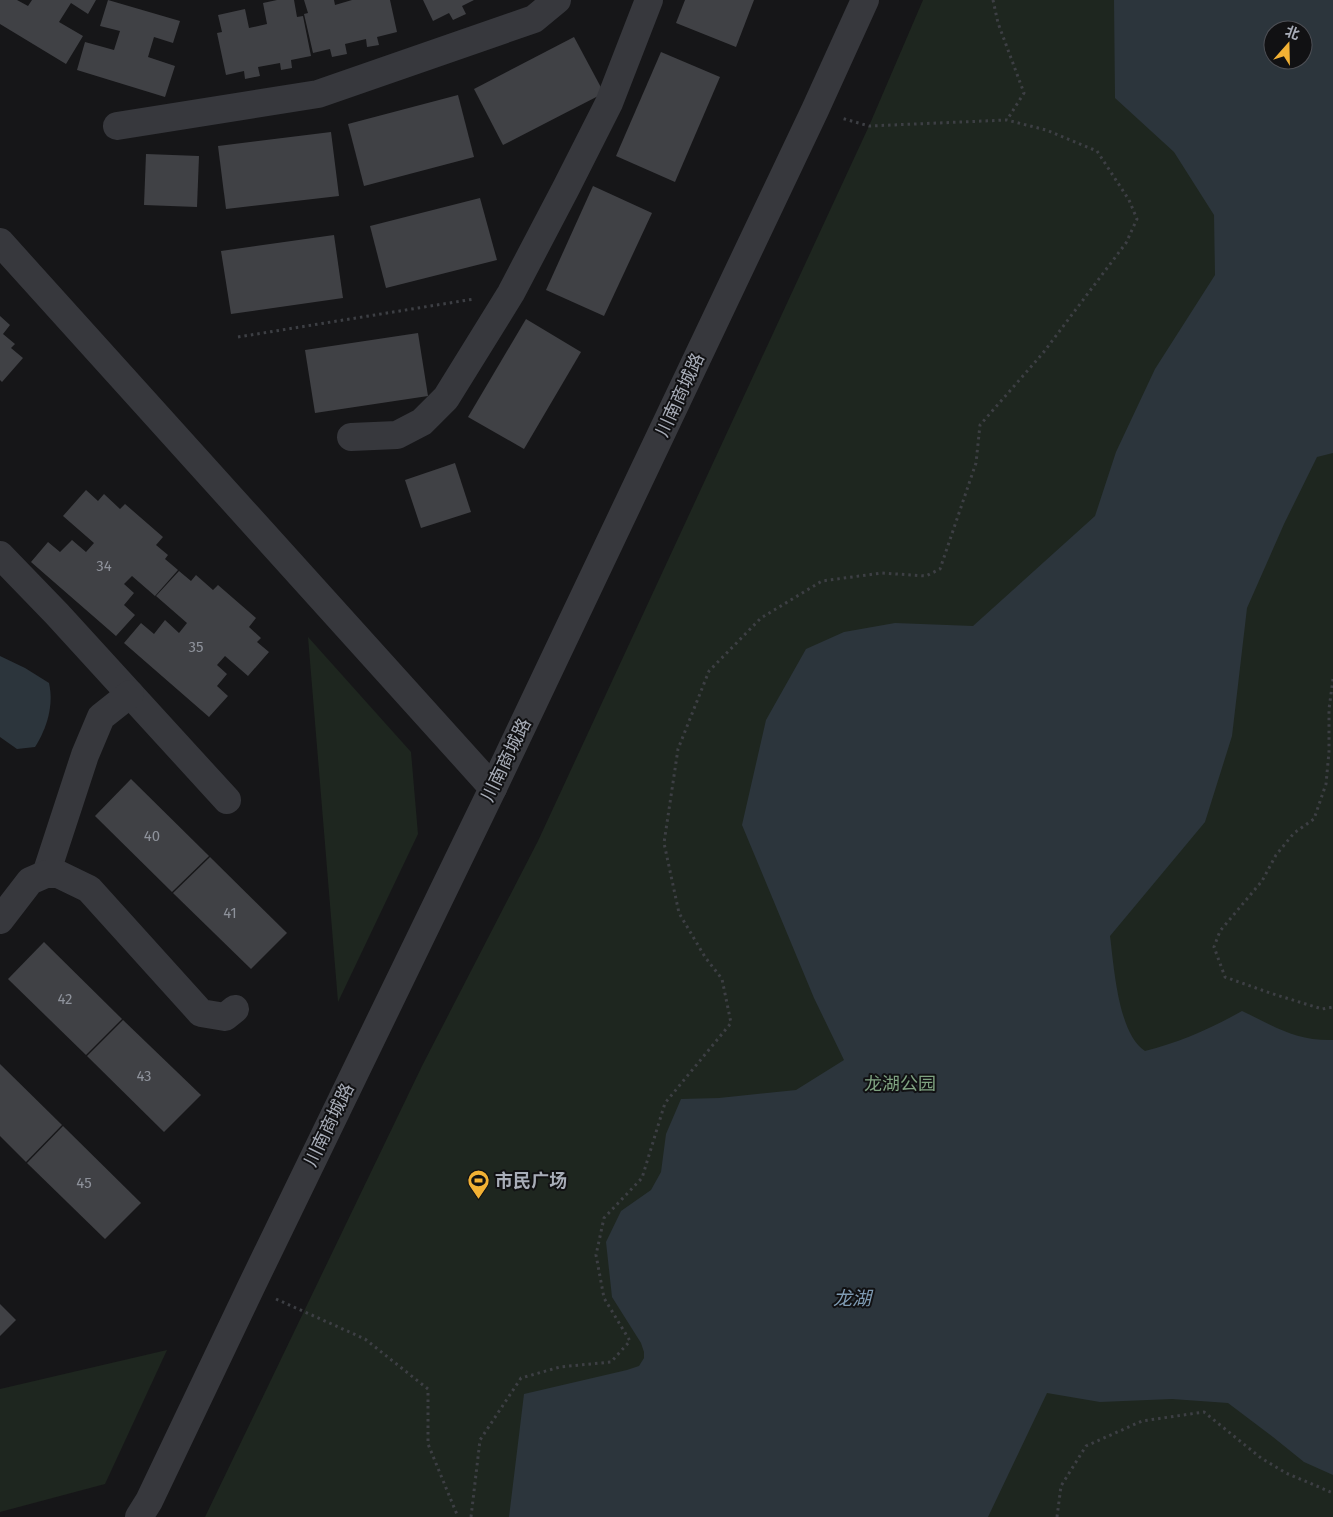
<svg xmlns="http://www.w3.org/2000/svg" width="1333" height="1517" viewBox="0 0 1333 1517" font-family="'Fira Sans','Noto Sans SC',sans-serif">
<style>
.green{fill:#1e261f;fill-rule:evenodd}
.water{fill:#2c353c;fill-rule:evenodd}
.building{fill:#404145}
.lines{fill:none;stroke-linecap:round;stroke-linejoin:round}
.path{stroke:#3d3f44;stroke-width:3;stroke-dasharray:2.5 4;stroke-linecap:butt}
.minor{stroke:#37383d;stroke-width:28}
.labels{text-anchor:middle;stroke-width:4;stroke-linejoin:round;paint-order:stroke}
.number-label{font-size:15px;fill:#8e929b}
.street-label{font-size:18px;fill:#a8adb8;stroke:#111113}
.park-label{font-size:18px;fill:#7fa381;stroke:#111113}
.poi-label{font-size:18px;font-weight:bold;fill:#a8adb8;stroke:#111113;text-anchor:start}
.water-label{font-size:19px;font-style:italic;fill:#7f9bb3;stroke:#111113}
</style>
<rect width="100%" height="100%" fill="#161618"/>
<g class="green">
<path d="M 923,0 L 1333,0 L 1333,1517 L 205,1517 L 422,1066 L 538,841 L 869,126 ZM 1273,30 L 1303,30 L 1303,60 L 1273,60 Z"/>
<polygon points="308,637 411,752 418,834 338,1002"/>
<polygon points="167,1350 105,1484 0,1512 0,1389"/>
</g>
<g class="water">
<path d="M 1114,0 L 1333,0 L 1333,453 L 1317,457 L 1284,524 L 1247,608 L 1232,736 L 1205,822 L 1110,936 C 1114,966 1118,1034 1145,1051 C 1178,1043 1212,1028 1242,1011 C 1274,1026 1295,1041 1333,1040 L 1333,1475 L 1304,1462 L 1273,1437 L 1228,1403 L 1172,1399 L 1100,1402 L 1047,1393 L 988,1517 L 509,1517 L 524,1394 L 627,1370 L 639,1366 L 644,1358 L 644,1352 L 641,1343 L 612,1297 L 606,1242 L 621,1211 L 651,1190 L 661,1172 L 666,1134 L 681,1099 L 719,1098 L 796,1090 L 844,1060 L 814,998 L 742,825 L 766,720 L 806,649 L 844,632 L 895,623 L 973,626 L 1095,516 L 1116,452 L 1155,369 L 1215,275 L 1214,215 L 1174,152 L 1115,98 ZM 1273,30 L 1303,30 L 1303,60 L 1273,60 Z"/>
<path d="M 0,656 L 25,668 L 49,683 C 54,705 47,728 35,747 L 17,749 L 0,737 Z"/>
</g>
<g class="building">
<polygon points="0,0 17,0 28,6 32,0 96,0 88,14 71,3 59,22 83,36 66,64 0,24"/>
<polygon points="108,0 180,21 173,43 154,37 148,57 175,66 165,97 77,70 85,42 114,50 120,31 100,26"/>
<polygon points="277,0 294,0 297,17 303,16 311,56 291,60 292,68 281,70 280,63 258,67 260,76 245,79 244,71 226,75 217,33 222,32 218,15 245,9 249,28 267,24 263,3"/>
<polygon points="304,0 334,0 335,5 352,0 390,0 397,32 377,37 379,45 367,47 366,39 345,44 347,54 332,57 330,49 313,53 304,14 308,13"/>
<polygon points="423,0 474,0 462,6 466,14 453,20 449,13 433,21"/>
<polygon points="685,0 754,0 736,47 676,23"/>
<polygon points="574,37 604,93 503,145 474,89"/>
<polygon points="661,52 720,77 675,182 616,156"/>
<polygon points="458,95 474,157 364,186 348,124"/>
<polygon points="331,132 339,196 226,209 218,146"/>
<polygon points="146,154 199,156 197,207 144,205"/>
<polygon points="593,186 652,213 604,316 546,290"/>
<polygon points="480,198 497,260 386,288 370,226"/>
<polygon points="334,235 343,298 231,314 221,251"/>
<polygon points="0,316 10,325 3,334 15,344 11,348 23,358 2,382 0,380"/>
<polygon points="526,319 581,352 524,449 468,417"/>
<polygon points="418,333 428,396 315,413 305,350"/>
<polygon points="455,463 471,512 421,528 405,480"/>
<polygon points="86,490 98,501 104,494 120,509 125,504 163,537 156,545 168,555 165,559 178,570 155,596 132,576 124,584 134,593 124,605 135,615 116,636 31,562 48,542 60,552 72,540 86,552 94,543 63,516"/>
<polygon points="179,571 191,581 196,575 213,590 218,585 256,618 249,627 261,638 257,642 269,652 248,676 225,656 217,665 227,674 217,686 228,696 209,717 124,643 141,623 154,634 165,620 179,633 187,623 156,596"/>
<polygon points="131,779 209,856 172,892 95,816"/>
<polygon points="210,857 287,933 251,969 173,893"/>
<polygon points="44,942 122,1019 86,1055 8,979"/>
<polygon points="123,1020 201,1095 164,1132 87,1056"/>
<polygon points="0,1064 62,1125 26,1162 0,1136"/>
<polygon points="63,1126 141,1203 105,1239 27,1163"/>
<polygon points="0,1304 16,1320 0,1336"/>
</g>
<g class="lines">
<g class="path">
<polyline points="993,0 998,23 1024,93 1007,120"/>
<polyline points="238,337 474,299"/>
<polyline points="1333,679 1329,709 1329,752 1326,784 1314,819 1294,833 1276,855 1262,881 1220,931 1214,947 1225,977 1270,993 1322,1009 1333,1007"/>
<polyline points="276,1299 365,1339 428,1389 428,1444 458,1517"/>
<polyline points="471,1517 480,1440 521,1378 560,1367 611,1362 630,1341 604,1298 596,1255 604,1218 642,1178 665,1103 731,1023 722,979 705,957 679,913 664,843 678,749 709,671 761,618 822,581 882,573 926,576 940,569 976,463 980,425 1043,353 1126,243 1137,219 1129,200 1097,151 1046,130 1007,120 869,126 841,118"/>
<polyline points="1057,1517 1061,1486 1086,1446 1142,1421 1204,1412 1261,1458 1286,1473 1333,1493"/>
</g>
<g class="minor">
<polyline points="117,126 318,94 534,19 557,0"/>
<polyline points="0,242 493,788"/>
<polyline points="351,437 397,435 422,422 446,398 511,293 566,188 609,103 649,0"/>
<polyline points="0,555 57,614 227,800"/>
<polyline points="46,874 85,755 101,717 130,694"/>
<polyline points="0,920 30,881 46,874 58,874 89,889 201,1013 225,1017 235,1009"/>
<polyline points="139,1517 149,1501 251,1287 493,788 815,110 865,0"/>
</g>
</g>
<defs>
<symbol id="stadium-pin" viewBox="-11 -11 22 30"><path d="M0 17L-7.5 6A9.5 9.5 0 1 1 7.5 6Z" fill="#f2b134" stroke="#111113"/><path d="M0-5a6.5 5 0 1 0 0 10a6.5 5 0 1 0 0-10ZM-3.5-1.8h7v3.6h-7Z" fill="#111"/></symbol>
</defs>
<g fill-rule="evenodd">
<use href="#stadium-pin" x="466" y="1168" width="25" height="34"/>
</g>
<g class="labels">
<g class="number-label">
<text x="104" y="571">34</text>
<text x="196" y="652">35</text>
<text x="152" y="841">40</text>
<text x="230" y="918">41</text>
<text x="65" y="1004">42</text>
<text x="144" y="1081">43</text>
<text x="84" y="1188">45</text>
</g>
<g class="street-label">
<text transform="translate(680 395) rotate(-65)" y="6">川南商城路</text>
<text transform="translate(506 760) rotate(-64)" y="6">川南商城路</text>
<text transform="translate(329 1125) rotate(-64)" y="6">川南商城路</text>
</g>
<g class="park-label">
<text x="900" y="1090">龙湖公园</text>
</g>
<g class="poi-label">
<text x="495" y="1187">市民广场</text>
</g>
<g class="water-label">
<text x="852" y="1305">龙湖</text>
</g>
</g>
<g transform="translate(1288 45) rotate(20)"><circle r="24" fill="#111113" stroke="#4d4f55"/>
<path d="M0-4L9 19L0 12L-9 19Z" fill="#f2b134"/>
<text y="-8" font-size="14" font-weight="bold" text-anchor="middle" fill="#a8adb8">北</text>
</g>
</svg>
